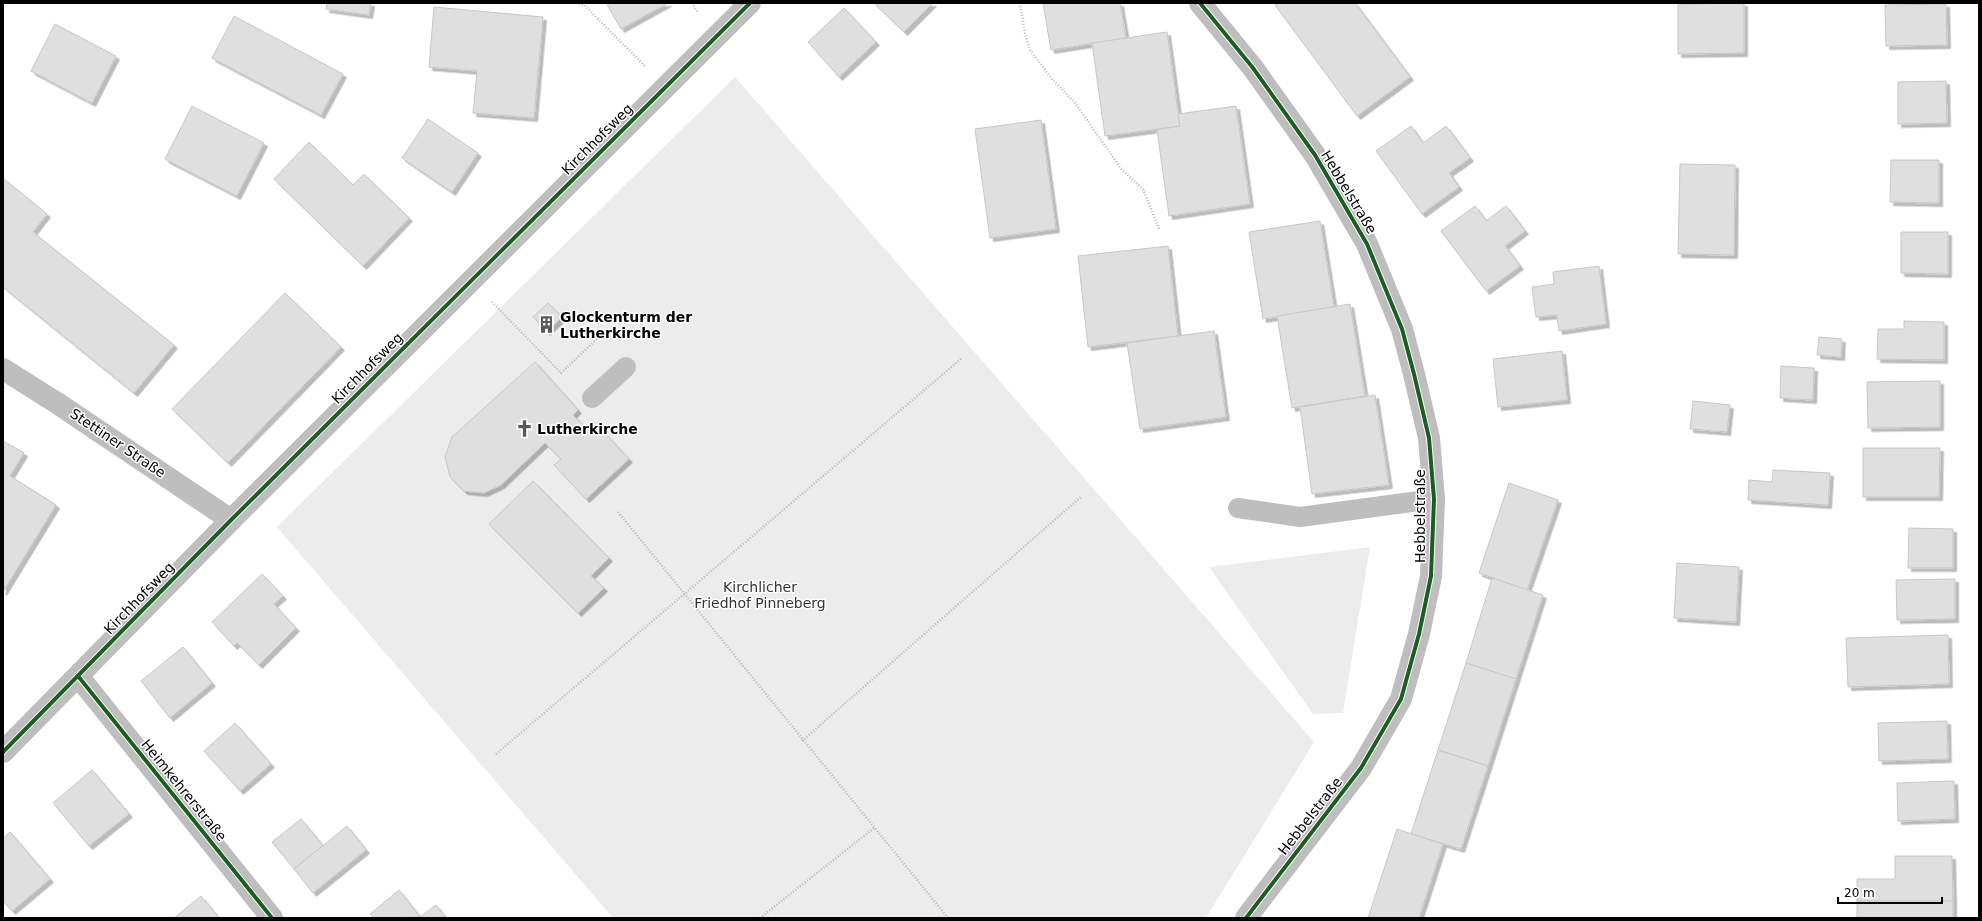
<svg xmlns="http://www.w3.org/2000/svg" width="1982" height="921" viewBox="0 0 1982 921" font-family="'DejaVu Sans',sans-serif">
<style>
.green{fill:#ececec}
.building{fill:#dfdfdf;stroke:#c7c7c7;filter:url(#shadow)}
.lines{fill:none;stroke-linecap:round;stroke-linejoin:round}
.path{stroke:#b9b9b9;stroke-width:2.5;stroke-dasharray:1 2;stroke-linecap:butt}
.service{stroke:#bebebe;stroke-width:20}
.minor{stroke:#bebebe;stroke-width:22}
.cycleway-casing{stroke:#fff;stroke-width:6}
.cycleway{stroke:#1b5e20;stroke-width:4}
.labels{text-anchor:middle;stroke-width:3;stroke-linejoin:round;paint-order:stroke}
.street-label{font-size:14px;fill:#000;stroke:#fff}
.poi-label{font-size:14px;font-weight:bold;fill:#000;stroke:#fff;text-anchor:start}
.park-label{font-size:14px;fill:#333;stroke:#fff}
</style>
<defs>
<filter id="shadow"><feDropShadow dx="3.5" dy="3.5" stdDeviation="0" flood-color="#0004"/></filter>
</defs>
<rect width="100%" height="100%" fill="#fff"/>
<g class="green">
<polygon points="735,77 1314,742 1206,918 613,918 277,527"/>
<polygon points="1370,547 1343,713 1313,714 1209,567"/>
</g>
<g class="building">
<polygon points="327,3 371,3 369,15 326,9"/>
<polygon points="606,3 668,3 621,29"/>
<polygon points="874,3 933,3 904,32"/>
<polygon points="1043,3 1120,3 1126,38 1051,50"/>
<polygon points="1277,3 1355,3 1410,77 1357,116 1275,5"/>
<polygon points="1744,3 1744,53 1678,54 1678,4"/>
<polygon points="1946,4 1947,45 1886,46 1885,5"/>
<polygon points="434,7 543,17 534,118 473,113 477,71 429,67"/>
<polygon points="844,8 876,42 839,77 808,42"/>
<polygon points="234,16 343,74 321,115 212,58"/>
<polygon points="55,24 116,56 92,103 31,71"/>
<polygon points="1167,32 1180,126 1105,136 1092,43"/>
<polygon points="1946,81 1947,123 1898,124 1898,82"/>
<polygon points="192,106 264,143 237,196 165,159"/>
<polygon points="1236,106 1250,204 1169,216 1157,130 1180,126 1178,114"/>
<polygon points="428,119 478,153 452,192 402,158"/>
<polygon points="1041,120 1056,229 990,238 975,129"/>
<polygon points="1411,126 1423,143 1446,126 1470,158 1449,173 1459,187 1422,214 1376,151"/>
<polygon points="309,142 353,185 364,174 409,218 363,266 274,179"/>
<polygon points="1891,160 1939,160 1939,203 1890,202"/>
<polygon points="1680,164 1735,165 1734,255 1678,254"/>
<polygon points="3,178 47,214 33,232 174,345 134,393 3,287"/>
<polygon points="1475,206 1486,221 1506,206 1525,231 1505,246 1520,266 1486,291 1441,231"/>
<polygon points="1320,221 1334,307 1263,319 1249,232"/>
<polygon points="1901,232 1948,232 1948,274 1901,273"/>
<polygon points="1168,246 1178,336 1088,347 1078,256"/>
<polygon points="1599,266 1606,324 1559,331 1557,315 1536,317 1532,287 1554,284 1553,272"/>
<polygon points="285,293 341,347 228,463 172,409"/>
<polygon points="548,303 562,317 547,332 533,317"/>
<polygon points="1350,304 1365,396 1292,408 1277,316"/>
<polygon points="1904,321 1944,322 1944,360 1877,359 1878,329 1904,329"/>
<polygon points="1214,331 1226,417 1140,429 1127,343"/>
<polygon points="1819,337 1842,339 1841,357 1817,355"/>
<polygon points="1562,351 1567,400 1498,407 1493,359"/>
<polygon points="535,362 578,410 573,415 590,432 597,425 629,459 586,499 554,465 561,459 545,443 501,485 484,493 464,491 450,477 445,457 452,437"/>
<polygon points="1781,366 1814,368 1813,400 1780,398"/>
<polygon points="1940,381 1940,427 1868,428 1867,382"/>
<polygon points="1375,395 1389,485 1312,494 1300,407"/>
<polygon points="1693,401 1730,405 1727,432 1690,429"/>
<polygon points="3,441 24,453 10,476 56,505 3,592"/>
<polygon points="3,441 24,453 10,476 56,505 3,592"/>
<polygon points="1863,448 1940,448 1939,497 1863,497"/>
<polygon points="1773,470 1830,473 1828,505 1748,500 1749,480 1772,482"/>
<polygon points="533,481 609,558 591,576 604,588 578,613 489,524"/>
<polygon points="1509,483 1558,500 1527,590 1479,573"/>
<polygon points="1909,528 1953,529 1953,568 1908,568"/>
<polygon points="1677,563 1739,567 1736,622 1674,618"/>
<polygon points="262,574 283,596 274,604 296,628 259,665 237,643 234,646 212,622"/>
<polygon points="1492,578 1543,595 1516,679 1466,663"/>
<polygon points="1955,579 1955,619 1897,620 1896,580"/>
<polygon points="1948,635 1949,684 1848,687 1846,638"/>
<polygon points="183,647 212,683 170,718 141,681"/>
<polygon points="1466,663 1516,679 1488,766 1438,750"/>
<polygon points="1947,721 1948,759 1879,761 1878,723"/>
<polygon points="235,723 271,764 240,791 204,751"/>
<polygon points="1438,750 1488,766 1461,849 1411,834"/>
<polygon points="92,770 129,814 89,846 53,803"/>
<polygon points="1954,781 1955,819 1898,821 1897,783"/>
<polygon points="301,819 323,846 294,869 272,842"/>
<polygon points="347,826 366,850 313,893 294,869"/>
<polygon points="1397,829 1443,844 1419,918 1368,918"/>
<polygon points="10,832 50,879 12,911 3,901 3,838"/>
<polygon points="1895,856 1952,856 1953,901 1857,901 1857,879 1895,879"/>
<polygon points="399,890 420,917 374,918 370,914"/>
<polygon points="201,896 219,918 174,918"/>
<rect x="1857" y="901" width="96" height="17"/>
<polygon points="436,905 446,918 419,918 420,917"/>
</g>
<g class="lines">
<g class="path">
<polyline points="576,3 585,6 645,66"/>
<polyline points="692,3 698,13"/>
<polyline points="1020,3 1025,33 1030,50 1051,78 1075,103 1122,170 1143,189 1159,229"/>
<polyline points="492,302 561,373 600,336"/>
<polyline points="618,512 948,918"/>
<polyline points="802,741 1082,496"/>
<polyline points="496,754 962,358"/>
<polyline points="760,918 874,828"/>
</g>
<g class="service">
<polyline points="592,398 626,367"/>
<polyline points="1238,508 1300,517 1434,499"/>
</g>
<g class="minor">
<polyline points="1200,3 1253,68 1315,155 1367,244 1402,329 1414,374 1429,438 1434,499 1431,576 1419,634 1401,699 1361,768 1246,918"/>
<polyline points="3,369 57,403 231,520"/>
<polyline points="78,676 272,918"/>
<polyline points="3,752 231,520 750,3"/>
</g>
<defs>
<g id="cycleway">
<polyline points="1200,3 1253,68 1315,155 1367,244 1402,329 1414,374 1429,438 1434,499 1431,576 1419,634 1401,699 1361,768 1246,918"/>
<polyline points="78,676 272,918"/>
<polyline points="3,752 231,520 750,3"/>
</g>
</defs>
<use href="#cycleway" class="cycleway-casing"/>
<use href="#cycleway" class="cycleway"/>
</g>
<defs>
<symbol id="building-bare" viewBox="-9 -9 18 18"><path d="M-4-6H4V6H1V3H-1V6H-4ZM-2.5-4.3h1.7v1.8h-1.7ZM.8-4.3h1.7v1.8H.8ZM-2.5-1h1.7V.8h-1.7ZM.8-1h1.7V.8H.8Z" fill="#595959" stroke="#fff" stroke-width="2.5" paint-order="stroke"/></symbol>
<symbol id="church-bare" viewBox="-9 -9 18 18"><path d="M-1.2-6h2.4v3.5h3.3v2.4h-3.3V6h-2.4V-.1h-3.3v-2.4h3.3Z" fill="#595959" stroke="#fff" stroke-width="2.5" paint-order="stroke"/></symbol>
</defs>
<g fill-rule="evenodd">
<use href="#building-bare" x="534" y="312" width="25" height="25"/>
<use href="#church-bare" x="512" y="416" width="25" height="25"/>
</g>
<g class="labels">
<g class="street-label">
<text transform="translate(597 139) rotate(-45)" y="5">Kirchhofsweg</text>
<text transform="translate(1349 192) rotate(59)" y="5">Hebbelstraße</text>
<text transform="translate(367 368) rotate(-45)" y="5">Kirchhofsweg</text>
<text transform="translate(118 443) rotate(34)" y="5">Stettiner Straße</text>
<text transform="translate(1420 516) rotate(-90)" y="5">Hebbelstraße</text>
<text transform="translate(139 598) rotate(-46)" y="5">Kirchhofsweg</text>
<text transform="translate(184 790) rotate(51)" y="5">Heimkehrerstraße</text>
<text transform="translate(1310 816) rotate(-52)" y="5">Hebbelstraße</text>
</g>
<g class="poi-label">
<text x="560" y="322">Glockenturm der<tspan x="560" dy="16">Lutherkirche</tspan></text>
<text x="537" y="434">Lutherkirche</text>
</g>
<g class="park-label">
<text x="760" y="592">Kirchlicher<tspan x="760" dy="16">Friedhof Pinneberg</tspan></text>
</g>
</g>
<rect width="1982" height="921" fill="none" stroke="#000000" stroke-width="8"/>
<path d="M1838 897v6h104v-6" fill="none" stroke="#000000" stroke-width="2"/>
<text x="1844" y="897" font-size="12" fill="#000000" stroke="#ffffff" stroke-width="3" paint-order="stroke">20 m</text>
</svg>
